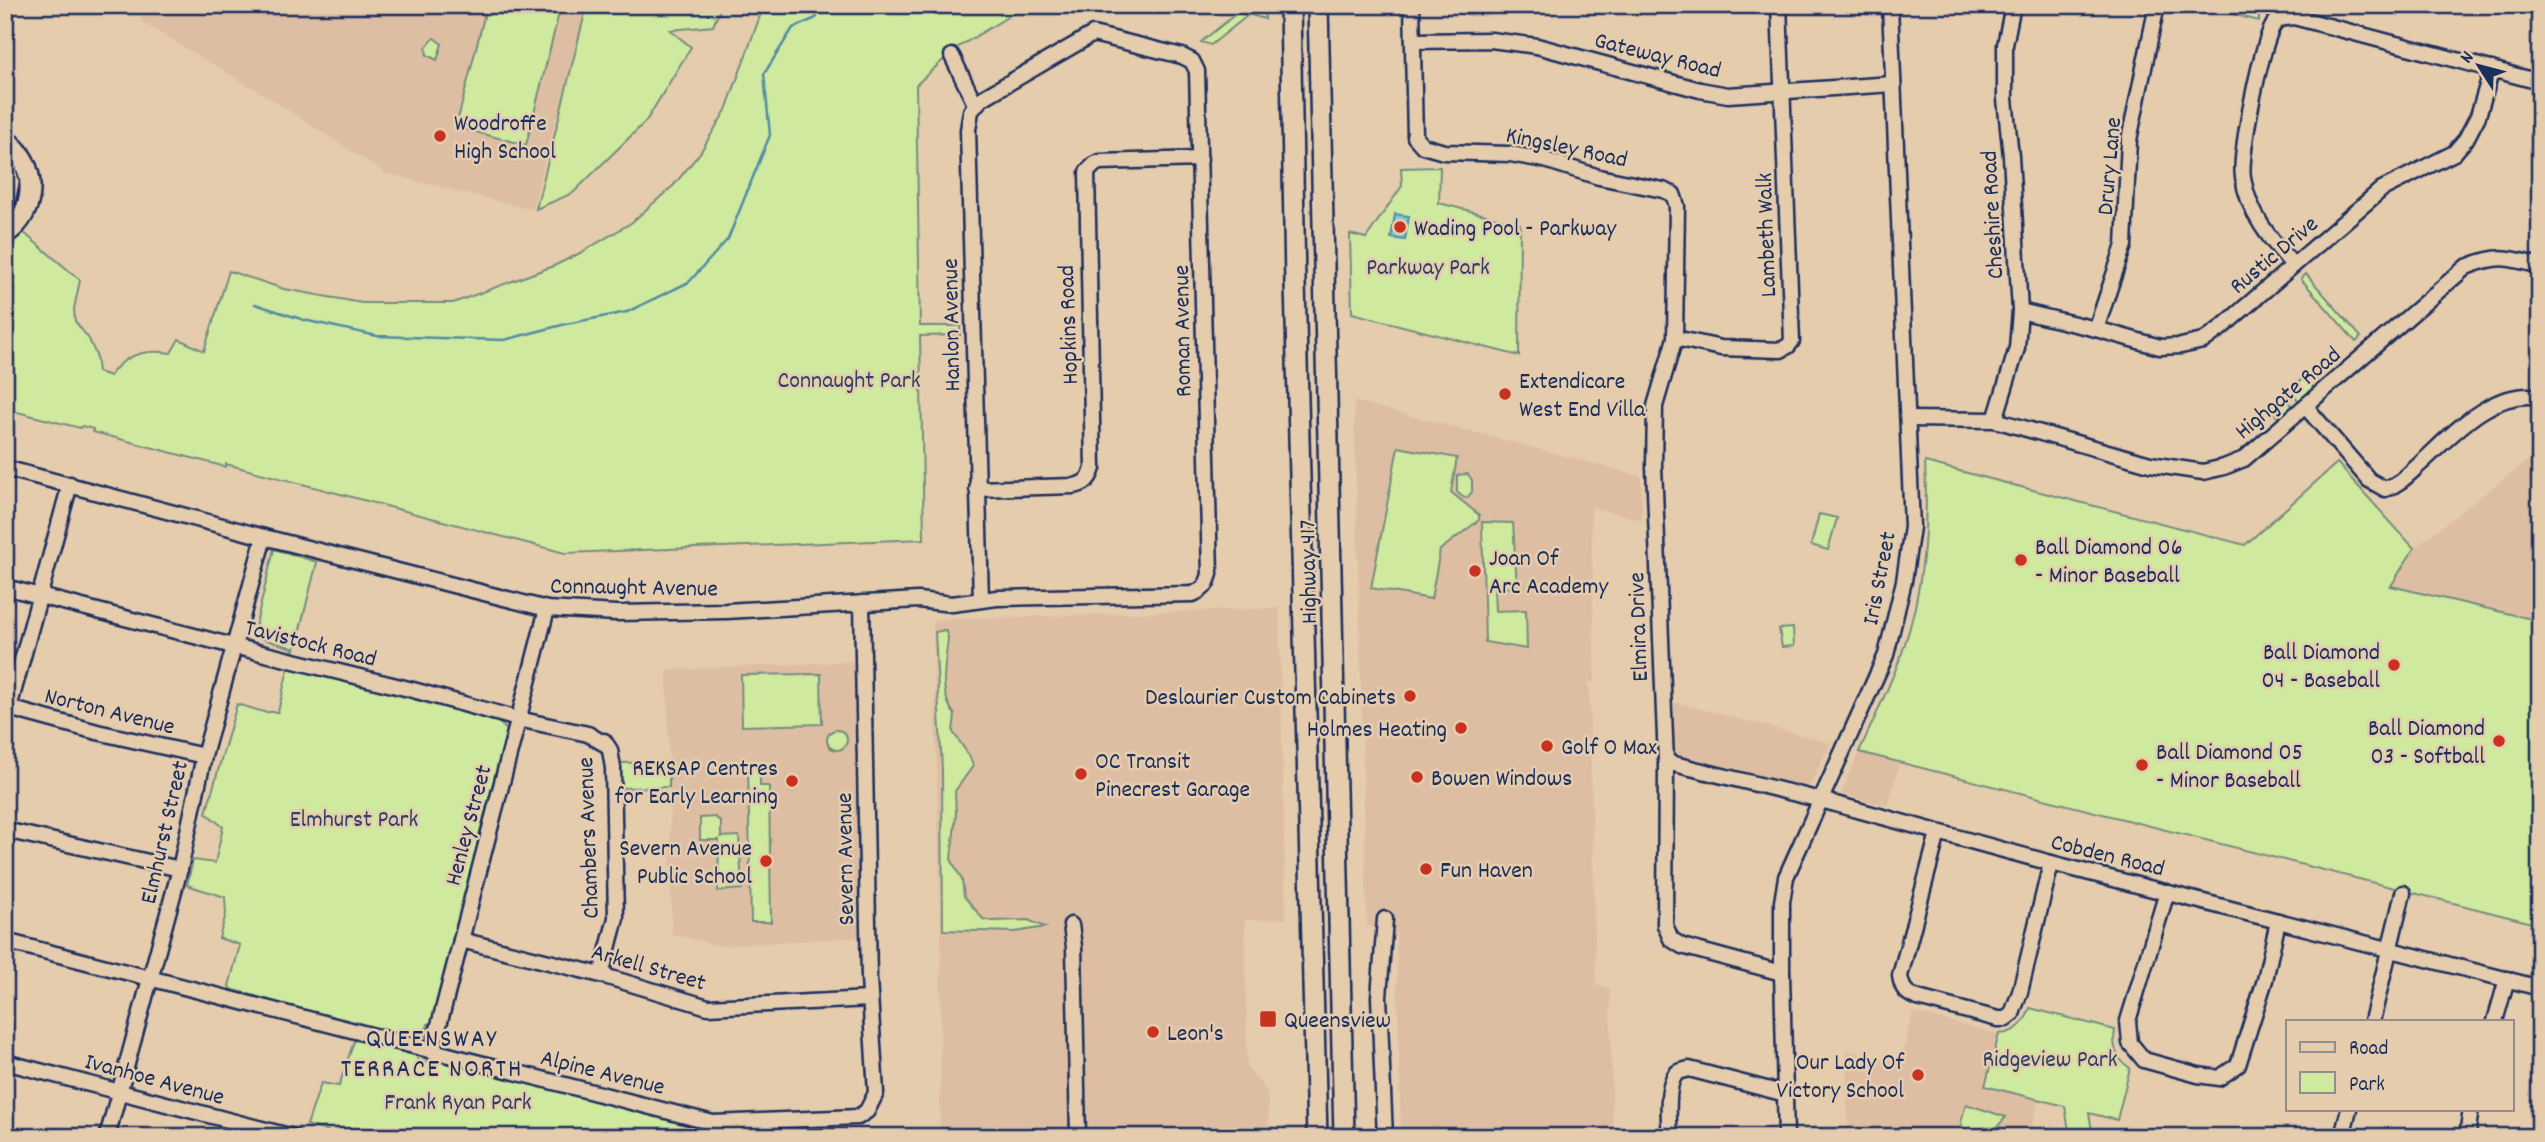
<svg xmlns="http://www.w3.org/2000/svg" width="2545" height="1142" viewBox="0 0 2545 1142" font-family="Dekko,sans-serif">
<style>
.built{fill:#debea3}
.green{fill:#cfe99f;stroke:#758c7e;stroke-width:2}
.water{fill:#79cad2;stroke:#538ca4;stroke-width:2}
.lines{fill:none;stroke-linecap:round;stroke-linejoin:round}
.stream{stroke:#538ca4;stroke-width:2.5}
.minor-casing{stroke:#1b2f5e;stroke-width:19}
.highway-casing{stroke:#1b2f5e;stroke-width:24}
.minor{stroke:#e5ccad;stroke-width:14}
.highway{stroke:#e5ccad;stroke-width:19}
.poi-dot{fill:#c8321e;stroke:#e5ccad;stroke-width:2.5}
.labels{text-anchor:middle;stroke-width:5;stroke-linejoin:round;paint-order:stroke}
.street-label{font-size:24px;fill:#1b2f5e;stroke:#e5ccad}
.poi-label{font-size:24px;fill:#1b2f5e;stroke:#e5ccad;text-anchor:start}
.park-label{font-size:24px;fill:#2d4264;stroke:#e5ccad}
.neighbourhood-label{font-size:26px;letter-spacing:2px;fill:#1b2f5e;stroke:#e5ccad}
</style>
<rect width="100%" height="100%" fill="#e5ccad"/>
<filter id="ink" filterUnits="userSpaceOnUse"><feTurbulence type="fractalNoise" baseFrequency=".0143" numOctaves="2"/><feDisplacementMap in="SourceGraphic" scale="14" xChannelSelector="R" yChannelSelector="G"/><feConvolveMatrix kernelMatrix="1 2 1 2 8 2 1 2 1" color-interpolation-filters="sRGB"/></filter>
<g filter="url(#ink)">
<g class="built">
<polygon points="145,5 587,5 532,210 385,173 271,99 140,21"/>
<polygon points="1354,401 1641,476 1642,520 1591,507 1595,683 1589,682 1596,985 1610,988 1613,1137 1401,1137 1396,934 1367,926"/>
<polygon points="2527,461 2540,464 2540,621 2391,586 2414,548"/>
<polygon points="1279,608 1286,919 1245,920 1247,1067 1267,1091 1270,1137 940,1137 941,933 933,620"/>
<polygon points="858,661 863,937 720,946 672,934 667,670"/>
<polygon points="1674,702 1831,743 1809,787 1803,790 1677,757 1674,754"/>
<polygon points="1859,752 1900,762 1888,806 1841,794"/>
<polygon points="1913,1012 1999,1034 1985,1085 2039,1099 2029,1137 1848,1137 1846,1050 1900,1063"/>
</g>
<g class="green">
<polygon points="487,5 561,5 526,145 456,127"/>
<polygon points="587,5 722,5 713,26 670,30 691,47 646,121 573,193 536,209"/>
<path d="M 764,5 L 1027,5 L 955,49 L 916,85 L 920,326 L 960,326 L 960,335 L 920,336 L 924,539 L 565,553 L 226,464 L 226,467 L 93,432 L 93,429 L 82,426 L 80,428 L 5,409 L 5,315 L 10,295 L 5,293 L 5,148 L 14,156 L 25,185 L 11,222 L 80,280 L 74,309 L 75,321 L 89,339 L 96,355 L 98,372 L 110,376 C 124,354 147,349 171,353 L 179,339 L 204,351 L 229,271 L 284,289 L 362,303 L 453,303 L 556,265 L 582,252 L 631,223 L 674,185 L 700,153 L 726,110 Z"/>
<polygon points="1217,5 1263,5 1265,19"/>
<polygon points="2197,5 2224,5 2259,15 2259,21"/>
<polygon points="1237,13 1248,15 1211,45 1201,42"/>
<polygon points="434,38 442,44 437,60 427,55 426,48"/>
<polygon points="1440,167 1439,203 1520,224 1519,356 1352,313 1350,234 1366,238 1402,186 1401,168"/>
<polygon points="2306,274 2361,337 2356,342 2301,279"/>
<polygon points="2304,377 2314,388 2300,402 2290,391"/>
<polygon points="2281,396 2285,396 2294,408 2279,419 2269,407"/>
<polygon points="1398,447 1457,458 1451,492 1479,515 1479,520 1440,550 1431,599 1371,588"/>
<path d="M 1925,462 L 2245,545 L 2337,463 L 2414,548 L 2391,586 L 2540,621 L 2540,925 L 1859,752 C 1874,719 1890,686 1902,653 C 1924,590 1928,527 1925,462 Z"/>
<polygon points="1468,474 1472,480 1472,492 1467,498 1463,497 1457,492 1457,475"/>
<polygon points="1819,514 1837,518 1828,550 1811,545"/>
<polygon points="1482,522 1513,523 1517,587 1494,588 1495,611 1526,610 1527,649 1485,642"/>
<polygon points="274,549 317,562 295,649 294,668 412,696 497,721 507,730 477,843 480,847 434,1022 428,1024 417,1060 429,1063 430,1058 435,1058 696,1127 702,1137 346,1137 307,1125 321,1083 339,1086 359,1026 231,989 229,986 240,945 219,938 226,914 225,897 187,885 193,860 215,863 223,827 206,813 237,704 264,712 278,712 293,648 253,636"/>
<polygon points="1793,628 1794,646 1782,647 1779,629"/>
<path d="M 945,630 L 948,637 C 946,665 937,692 955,715 L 953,732 L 970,757 L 973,766 L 955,791 L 956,815 L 951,859 L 962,880 L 964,896 L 983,919 L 992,921 L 1028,920 L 1045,927 L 1015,932 L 943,930 L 942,770 L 935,632 Z"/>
<polygon points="821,674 822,724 742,726 741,675"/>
<circle cx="837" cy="740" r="10"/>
<polygon points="669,762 669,787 619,788 619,763"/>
<polygon points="748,763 760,763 760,786 769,786 771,922 751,922"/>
<polygon points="715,817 721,822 721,837 739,836 742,889 718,891 719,840 700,840 700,818"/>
<path d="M 2030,1008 L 2115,1030 C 2112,1047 2116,1059 2130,1068 L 2117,1120 L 2089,1113 L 2093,1137 L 2070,1137 L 2065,1106 L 1985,1086 L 1999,1034 C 2016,1033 2025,1024 2030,1008 Z"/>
<polygon points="1966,1104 2006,1117 1988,1137 1965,1135 1961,1122"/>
</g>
<polygon class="water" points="1395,214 1409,216 1405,240 1391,238"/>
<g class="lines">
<polyline class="stream" points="255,304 304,320 377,336 504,340 566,324 627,312 689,282 728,239 770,135 764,74 793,28 816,18 823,5"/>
<defs>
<g id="minor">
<polyline points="1412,5 1415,137 1423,146 1444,152 1510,154 1545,160 1599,177 1663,190 1673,194 1677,206 1675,338 1655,406 1654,466 1666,762 1665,925 1671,939 1682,946 1782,973"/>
<polyline points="1413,41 1491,40 1537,46 1700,90 1728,95 1893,84"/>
<polyline points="952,56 975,104"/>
<path d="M 2293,265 C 2270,239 2248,213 2243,177 C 2239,155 2262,41 2274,24 C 2279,17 2286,18 2294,17 L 2540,82"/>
<polyline points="2020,311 2096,329 2160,347 2181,346 2203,341 2221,328 2382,189 2454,153 2466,139 2478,116 2492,69"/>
<polyline points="2096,329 2124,245 2129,140 2157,5"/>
<polyline points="1675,338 1721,348 1781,350 1788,346 1792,341 1779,5"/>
<path d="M 2306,407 L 2369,480 L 2385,489 C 2400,484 2409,474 2420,464 C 2453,434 2491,389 2540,397"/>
<path d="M 1908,419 L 1995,420 L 2150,464 L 2203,472 L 2224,467 L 2244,459 L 2466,267 C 2499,254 2507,257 2540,266"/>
<polyline points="1995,420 2017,348 2020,311 2011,156 2005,99 2005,45 2013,5"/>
<path d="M 5,468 L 264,537 L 547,609 L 616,613 L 726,611 L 918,600 L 952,604 L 997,598 L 1193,594 C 1204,589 1207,585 1210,574 L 1197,71 L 1192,61 L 1182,56 L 1093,34 L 981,99 L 971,111 L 968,130 L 981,600"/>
<path d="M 977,489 L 1074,486 C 1085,484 1090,479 1093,468 L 1087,172 L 1095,164 L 1100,162 L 1200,159"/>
<polyline points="5,587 233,646 413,690 518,719 588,734 603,743 604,741 610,750 613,768 616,918 601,975"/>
<polyline points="5,707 97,732 204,756"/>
<polyline points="9,708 70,484"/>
<polyline points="1666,762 1821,800 2051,863 2540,988"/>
<polyline points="5,830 180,869"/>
<path d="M 1938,833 L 1900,976 C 1902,989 1906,994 1918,998 L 1998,1019 L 2006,1019 L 2012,1014 L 2020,992 L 2051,863"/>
<polyline points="2167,892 2128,1021 2130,1043 2144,1060 2198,1075 2219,1078 2238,1065 2265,980 2278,921"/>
<polyline points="1071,925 1074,947 1078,1137"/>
<polyline points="461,940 601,975 708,1007 870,999"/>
<polyline points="5,941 713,1123 858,1117 867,1111 876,1093 869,978 862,603"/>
<polyline points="2372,1021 2403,893"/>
<polyline points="2495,1021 2507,979"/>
<polyline points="432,1052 547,609"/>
<polyline points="5,1062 293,1137"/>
<polyline points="107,1137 180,869 204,756 264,537"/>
<polyline points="710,1137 713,1123"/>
<polyline points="1385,1137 1379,997 1385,919"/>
<path d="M 1670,1137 C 1669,1122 1665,1082 1678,1072 C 1679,1072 1688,1069 1689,1069 L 1778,1092 L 1785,1092"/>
<polyline points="1786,1137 1782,973 1782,902 1786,877 1886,655 1904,581 1912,527 1890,5"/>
<polyline points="2342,1137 2349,1109"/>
<polyline points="2470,1137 2468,1129 2471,1109"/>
</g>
<g id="highway">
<polyline points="1290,5 1295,283 1317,1137"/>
<polyline points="1318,5 1344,1137"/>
<path d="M 5,140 C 38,162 39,212 5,234"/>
<polyline points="5,166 9,182 5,201"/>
</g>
</defs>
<use href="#minor" class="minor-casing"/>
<use href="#highway" class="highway-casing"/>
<use href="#minor" class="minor"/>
<use href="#highway" class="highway"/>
</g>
</g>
<g class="poi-dot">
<circle cx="440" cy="136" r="7"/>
<circle cx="1400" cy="227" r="7"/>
<circle cx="1505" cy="394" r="7"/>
<circle cx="2021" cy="560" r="7"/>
<circle cx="1475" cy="571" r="7"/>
<circle cx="2394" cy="665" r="7"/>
<circle cx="1410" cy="696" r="7"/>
<circle cx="1461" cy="728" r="7"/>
<circle cx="2499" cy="741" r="7"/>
<circle cx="1547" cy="746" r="7"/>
<circle cx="2142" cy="765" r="7"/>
<circle cx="1081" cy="774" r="7"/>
<circle cx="1417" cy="777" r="7"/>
<circle cx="792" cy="781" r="7"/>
<circle cx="766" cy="861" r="7"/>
<circle cx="1426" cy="869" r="7"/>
<rect x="1259" y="1010" width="18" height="18" rx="3.5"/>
<circle cx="1153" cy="1032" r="7"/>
<circle cx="1918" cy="1075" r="7"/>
</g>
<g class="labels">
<g class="street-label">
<text transform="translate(1658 54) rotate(14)" y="8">Gateway Road</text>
<text transform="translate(1567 146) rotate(12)" y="8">Kingsley Road</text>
<text transform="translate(2108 166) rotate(-85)" y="8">Drury Lane</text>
<text transform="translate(1991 215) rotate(-93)" y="8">Cheshire Road</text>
<text transform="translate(1765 235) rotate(-92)" y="8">Lambeth Walk</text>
<text transform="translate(2273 254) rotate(-40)" y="8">Rustic Drive</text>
<text transform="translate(950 325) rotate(-91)" y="8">Hanlon Avenue</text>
<text transform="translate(1067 325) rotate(-92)" y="8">Hopkins Road</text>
<text transform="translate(1181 331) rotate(-91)" y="8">Roman Avenue</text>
<text transform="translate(2287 392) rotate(-40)" y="8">Highgate Road</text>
<text transform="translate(1307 572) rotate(-91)" y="8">Highway 417</text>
<text transform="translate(1878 578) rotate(-79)" y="8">Iris Street</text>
<text transform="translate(634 586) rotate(1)" y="8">Connaught Avenue</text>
<text transform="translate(1637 627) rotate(-92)" y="8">Elmira Drive</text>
<text transform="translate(311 642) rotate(14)" y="8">Tavistock Road</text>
<text transform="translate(110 710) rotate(14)" y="8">Norton Avenue</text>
<text transform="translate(467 825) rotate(-75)" y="8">Henley Street</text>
<text transform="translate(163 832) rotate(-77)" y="8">Elmhurst Street</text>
<text transform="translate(587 838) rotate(-92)" y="8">Chambers Avenue</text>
<text transform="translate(2108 854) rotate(14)" y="8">Cobden Road</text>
<text transform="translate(844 859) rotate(-91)" y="8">Severn Avenue</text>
<text transform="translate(649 966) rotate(16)" y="8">Arkell Street</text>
<text transform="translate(603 1071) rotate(14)" y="8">Alpine Avenue</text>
<text transform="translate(155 1078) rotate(15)" y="8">Ivanhoe Avenue</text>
</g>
<g class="poi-label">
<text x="454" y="130">Woodroffe<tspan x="454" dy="28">High School</tspan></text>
<text x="1414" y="235">Wading Pool - Parkway</text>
<text x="1519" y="388">Extendicare<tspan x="1519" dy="28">West End Villa</tspan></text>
<text x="2035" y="554">Ball Diamond 06<tspan x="2035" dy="28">- Minor Baseball</tspan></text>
<text x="1489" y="565">Joan Of<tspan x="1489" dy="28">Arc Academy</tspan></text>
<text x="2380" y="659" text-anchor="end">Ball Diamond<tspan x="2380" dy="28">04 - Baseball</tspan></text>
<text x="1396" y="704" text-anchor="end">Deslaurier Custom Cabinets</text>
<text x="2485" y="735" text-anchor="end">Ball Diamond<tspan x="2485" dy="28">03 - Softball</tspan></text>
<text x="1447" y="736" text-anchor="end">Holmes Heating</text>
<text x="1561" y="754">Golf O Max</text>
<text x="2156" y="759">Ball Diamond 05<tspan x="2156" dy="28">- Minor Baseball</tspan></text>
<text x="1095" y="768">OC Transit<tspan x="1095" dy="28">Pinecrest Garage</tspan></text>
<text x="778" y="775" text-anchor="end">REKSAP Centres<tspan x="778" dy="28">for Early Learning</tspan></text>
<text x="1431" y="785">Bowen Windows</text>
<text x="752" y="855" text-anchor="end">Severn Avenue<tspan x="752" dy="28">Public School</tspan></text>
<text x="1440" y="877">Fun Haven</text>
<text x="1284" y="1027">Queensview</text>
<text x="1167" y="1040">Leon's</text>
<text x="1904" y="1069" text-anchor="end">Our Lady Of<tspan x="1904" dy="28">Victory School</tspan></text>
</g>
<g class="park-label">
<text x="1428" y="274">Parkway Park</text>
<text x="849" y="387">Connaught Park</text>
<text x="354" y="826">Elmhurst Park</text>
<text x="2050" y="1066">Ridgeview Park</text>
<text x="458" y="1109">Frank Ryan Park</text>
</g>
<g class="neighbourhood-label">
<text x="432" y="1046">QUEENSWAY<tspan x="432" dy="30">TERRACE NORTH</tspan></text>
</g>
</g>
<rect width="2545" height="1142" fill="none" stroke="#e5ccad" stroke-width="28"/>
<rect x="14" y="14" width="2517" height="1114" fill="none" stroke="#1b2f5e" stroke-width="2.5" filter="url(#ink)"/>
<rect x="2286" y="1020" width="228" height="91" fill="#e5ccad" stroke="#948d8d" stroke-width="2"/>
<rect x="2300" y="1042" width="35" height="10" fill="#e5ccad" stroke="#948d8d" stroke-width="2"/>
<text x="2349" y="1054" font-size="21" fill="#1b2f5e">Road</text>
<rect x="2300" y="1072" width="35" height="21" fill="#cfe99f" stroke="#948d8d" stroke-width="2"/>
<text x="2349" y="1090" font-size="21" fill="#1b2f5e">Park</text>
<g transform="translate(2479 66) rotate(306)" stroke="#e5ccad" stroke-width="5" paint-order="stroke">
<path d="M0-5L12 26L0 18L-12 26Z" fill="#1b2f5e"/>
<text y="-10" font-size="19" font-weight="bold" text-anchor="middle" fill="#1b2f5e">N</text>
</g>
</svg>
